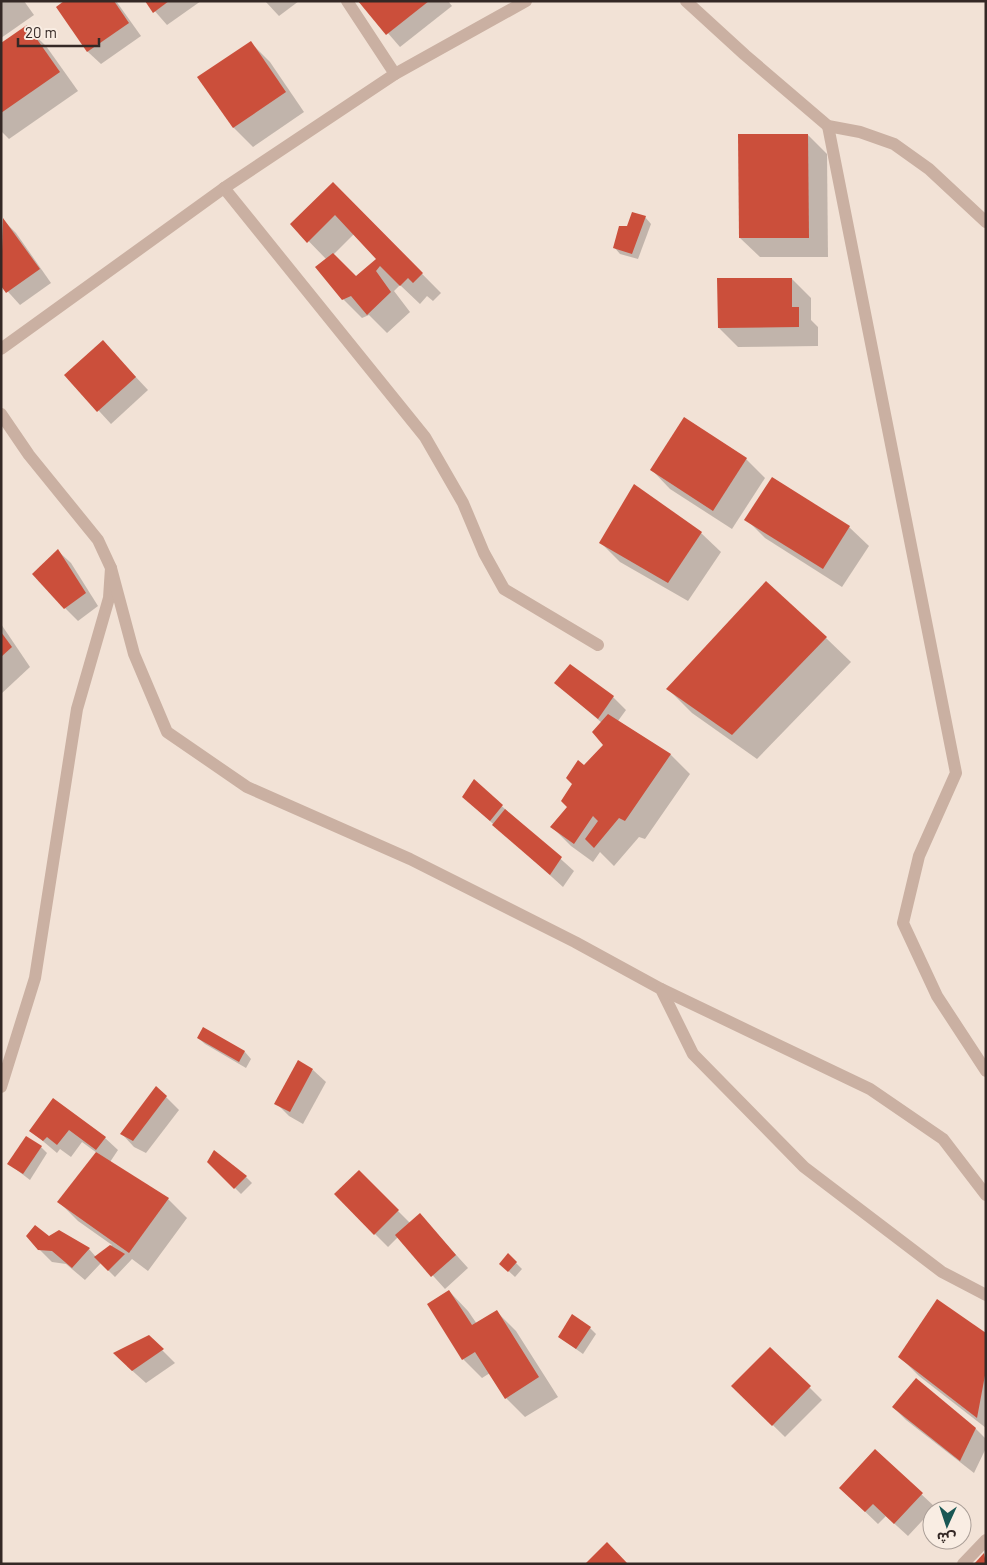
<svg xmlns="http://www.w3.org/2000/svg" width="987" height="1565" viewBox="0 0 987 1565" font-family="Barlow,'Noto Sans Arabic',sans-serif">
<style>
.shadow{fill:#0003;fill-rule:evenodd}
.building{fill:#cb4f3b}
.lines{fill:none;stroke-linecap:round;stroke-linejoin:round}
.minor{stroke:#cab0a2;stroke-width:12}
</style>
<rect width="100%" height="100%" fill="#f2e2d6"/>
<g class="shadow">
<polygon points="1,1 24,1 34,15 1,38"/>
<polygon points="66,1 116,1 141,36 101,64 88,52 57,7"/>
<polygon points="146,1 201,1 167,25"/>
<polygon points="265,1 299,1 279,16"/>
<polygon points="360,1 448,1 452,6 400,47"/>
<polygon points="26,27 46,46 78,91 9,139 1,131 1,44"/>
<polygon points="251,43 270,62 304,112 253,147 234,128 199,77"/>
<polygon points="808,135 827,154 828,257 760,257 740,238"/>
<path d="M 333,184 L 441,293 L 433,301 L 427,296 L 420,304 L 400,285 L 394,291 L 410,312 L 387,333 L 369,315 L 362,318 L 343,299 L 327,260 L 292,224 ZM 354,234 L 378,259 L 356,278 L 333,255 Z"/>
<polygon points="645,217 651,224 638,259 620,254 614,247 628,227"/>
<polygon points="3,220 16,233 51,283 20,305 1,284"/>
<polygon points="792,279 811,298 811,320 818,327 818,346 738,347 719,328"/>
<polygon points="103,342 148,390 111,424 66,375"/>
<polygon points="746,459 765,478 732,529 670,489 651,469"/>
<polygon points="773,478 849,527 869,546 842,587 765,538 746,519"/>
<polygon points="701,533 721,552 688,601 620,562 601,543"/>
<polygon points="58,551 71,563 98,606 78,621 65,608"/>
<polygon points="1,624 30,667 1,694"/>
<polygon points="826,638 851,662 757,759 692,713 668,689"/>
<polygon points="556,683 613,697 626,710 618,721 671,755 690,774 645,839 639,837 614,866 600,852 593,862 571,846 552,827 569,807 584,767 605,745 602,723"/>
<polygon points="474,781 574,871 563,887 470,803"/>
<polygon points="204,1029 245,1052 251,1059 246,1068 205,1044 198,1038"/>
<polygon points="313,1070 326,1082 303,1124 289,1116 276,1103"/>
<polygon points="157,1088 179,1110 146,1153 134,1147 122,1134"/>
<polygon points="53,1100 105,1138 118,1150 110,1162 168,1199 187,1218 148,1271 132,1259 115,1277 101,1263 85,1280 66,1264 52,1262 39,1249 59,1231 89,1249 96,1257 112,1245 78,1221 59,1202 97,1153 82,1142 71,1157 60,1149 57,1153 31,1131"/>
<polygon points="41,1147 47,1153 30,1180 9,1164"/>
<polygon points="209,1162 246,1177 252,1183 241,1194"/>
<polygon points="359,1172 410,1223 420,1215 468,1268 445,1289 398,1237 388,1247 335,1194"/>
<polygon points="508,1255 522,1269 515,1277 501,1264"/>
<polygon points="449,1291 468,1311 477,1324 497,1312 516,1331 558,1397 525,1417 506,1398 490,1373 482,1378 463,1359"/>
<polygon points="590,1328 596,1334 583,1354 559,1337"/>
<polygon points="986,1335 986,1428 919,1376 900,1357"/>
<polygon points="149,1337 175,1363 146,1383 127,1366"/>
<polygon points="770,1348 822,1400 785,1437 733,1386"/>
<polygon points="893,1407 976,1429 986,1439 986,1448 974,1473 906,1420"/>
<polygon points="875,1451 935,1507 908,1536 886,1516 878,1524 854,1501"/>
</g>
<g class="building">
<polygon points="64,1 114,1 129,23 87,52 56,7"/>
<polygon points="145,1 169,1 153,13"/>
<polygon points="358,1 429,1 386,35"/>
<polygon points="27,25 60,72 1,113 1,43"/>
<polygon points="251,41 286,92 233,128 197,77"/>
<polygon points="738,134 808,134 809,238 739,238"/>
<polygon points="333,182 423,273 413,283 408,278 400,286 380,266 376,271 391,292 367,315 351,296 342,300 315,267 333,253 356,276 376,259 335,215 307,243 290,224"/>
<polygon points="632,212 646,216 632,254 613,248 619,226 627,226"/>
<polygon points="3,218 40,269 6,293 1,286"/>
<polygon points="717,278 792,278 792,307 799,307 799,327 718,328"/>
<polygon points="103,340 136,377 97,412 64,375"/>
<polygon points="684,417 747,458 713,511 650,470"/>
<polygon points="772,477 850,526 823,569 744,520"/>
<polygon points="634,484 702,532 668,583 599,543"/>
<polygon points="58,549 86,593 64,609 32,574"/>
<polygon points="766,581 827,637 732,735 666,689"/>
<polygon points="1,632 12,647 1,657"/>
<polygon points="570,664 614,696 598,719 554,683"/>
<polygon points="608,714 671,754 625,821 619,818 594,848 585,839 598,821 593,816 574,844 550,827 567,807 561,801 572,784 566,778 578,760 584,765 603,745 592,732"/>
<polygon points="474,779 503,805 490,821 462,797"/>
<polygon points="505,809 562,857 550,875 492,825"/>
<polygon points="203,1027 245,1051 239,1062 197,1038"/>
<polygon points="298,1060 313,1069 290,1112 274,1104"/>
<polygon points="156,1086 167,1096 133,1141 120,1134"/>
<polygon points="53,1098 106,1137 96,1150 69,1130 57,1145 47,1137 43,1141 29,1131"/>
<polygon points="26,1136 42,1146 23,1174 7,1164"/>
<polygon points="214,1150 247,1176 234,1189 207,1162"/>
<polygon points="96,1152 169,1198 129,1253 57,1202"/>
<polygon points="359,1170 399,1210 374,1235 334,1194"/>
<polygon points="420,1213 456,1255 431,1277 395,1235"/>
<polygon points="35,1225 49,1236 59,1230 90,1248 72,1268 52,1251 38,1250 26,1236"/>
<polygon points="110,1245 125,1254 108,1271 94,1257"/>
<polygon points="508,1253 517,1262 508,1272 499,1264"/>
<polygon points="449,1290 472,1325 497,1310 539,1377 505,1399 475,1352 462,1360 427,1304"/>
<polygon points="937,1299 986,1333 986,1370 977,1418 898,1357"/>
<polygon points="572,1314 591,1327 576,1349 558,1337"/>
<polygon points="149,1335 164,1349 132,1371 113,1353"/>
<polygon points="770,1347 811,1386 772,1426 731,1386"/>
<polygon points="916,1378 976,1428 960,1461 892,1407"/>
<polygon points="875,1449 923,1493 894,1524 873,1504 865,1512 839,1488"/>
<polygon points="607,1542 628,1564 585,1564"/>
<polygon points="984,1553 986,1564 974,1564"/>
</g>
<g class="lines">
<g class="minor">
<polyline points="347,1 395,74"/>
<polyline points="686,1 745,55 828,126 860,132 894,144 929,169 986,222"/>
<polyline points="828,126 956,773 919,856 903,923 937,996 986,1071"/>
<polyline points="224,188 425,437 463,503 484,553 504,589 598,645"/>
<polyline points="1,349 224,188 395,74 526,1"/>
<polyline points="1,414 29,455 98,540 111,568 109,598 77,709 35,978 1,1087"/>
<polyline points="111,568 134,654 167,732 247,787 410,859 575,942 661,989 693,1054 804,1167 942,1272 986,1295"/>
<polyline points="661,989 870,1089 943,1139 986,1195"/>
<polyline points="963,1564 986,1540"/>
</g>
</g>
<rect width="987" height="1565" fill="none" stroke="#342825" stroke-width="5"/>
<g transform="translate(947 1525) rotate(183)"><circle r="24" fill="#f9ede3" stroke="#aa9e97"/>
<path d="M0-4L9 19L0 12L-9 19Z" fill="#195754"/>
<text y="-8" font-size="14" font-weight="bold" text-anchor="middle" fill="#342825">ش</text>
</g>
<path d="M18 38v8h81v-8" fill="none" stroke="#342825" stroke-width="2.5"/>
<text x="25" y="38" font-size="15" fill="#342825" stroke="#f9ede3" stroke-width="4" paint-order="stroke">20 m</text>
</svg>
